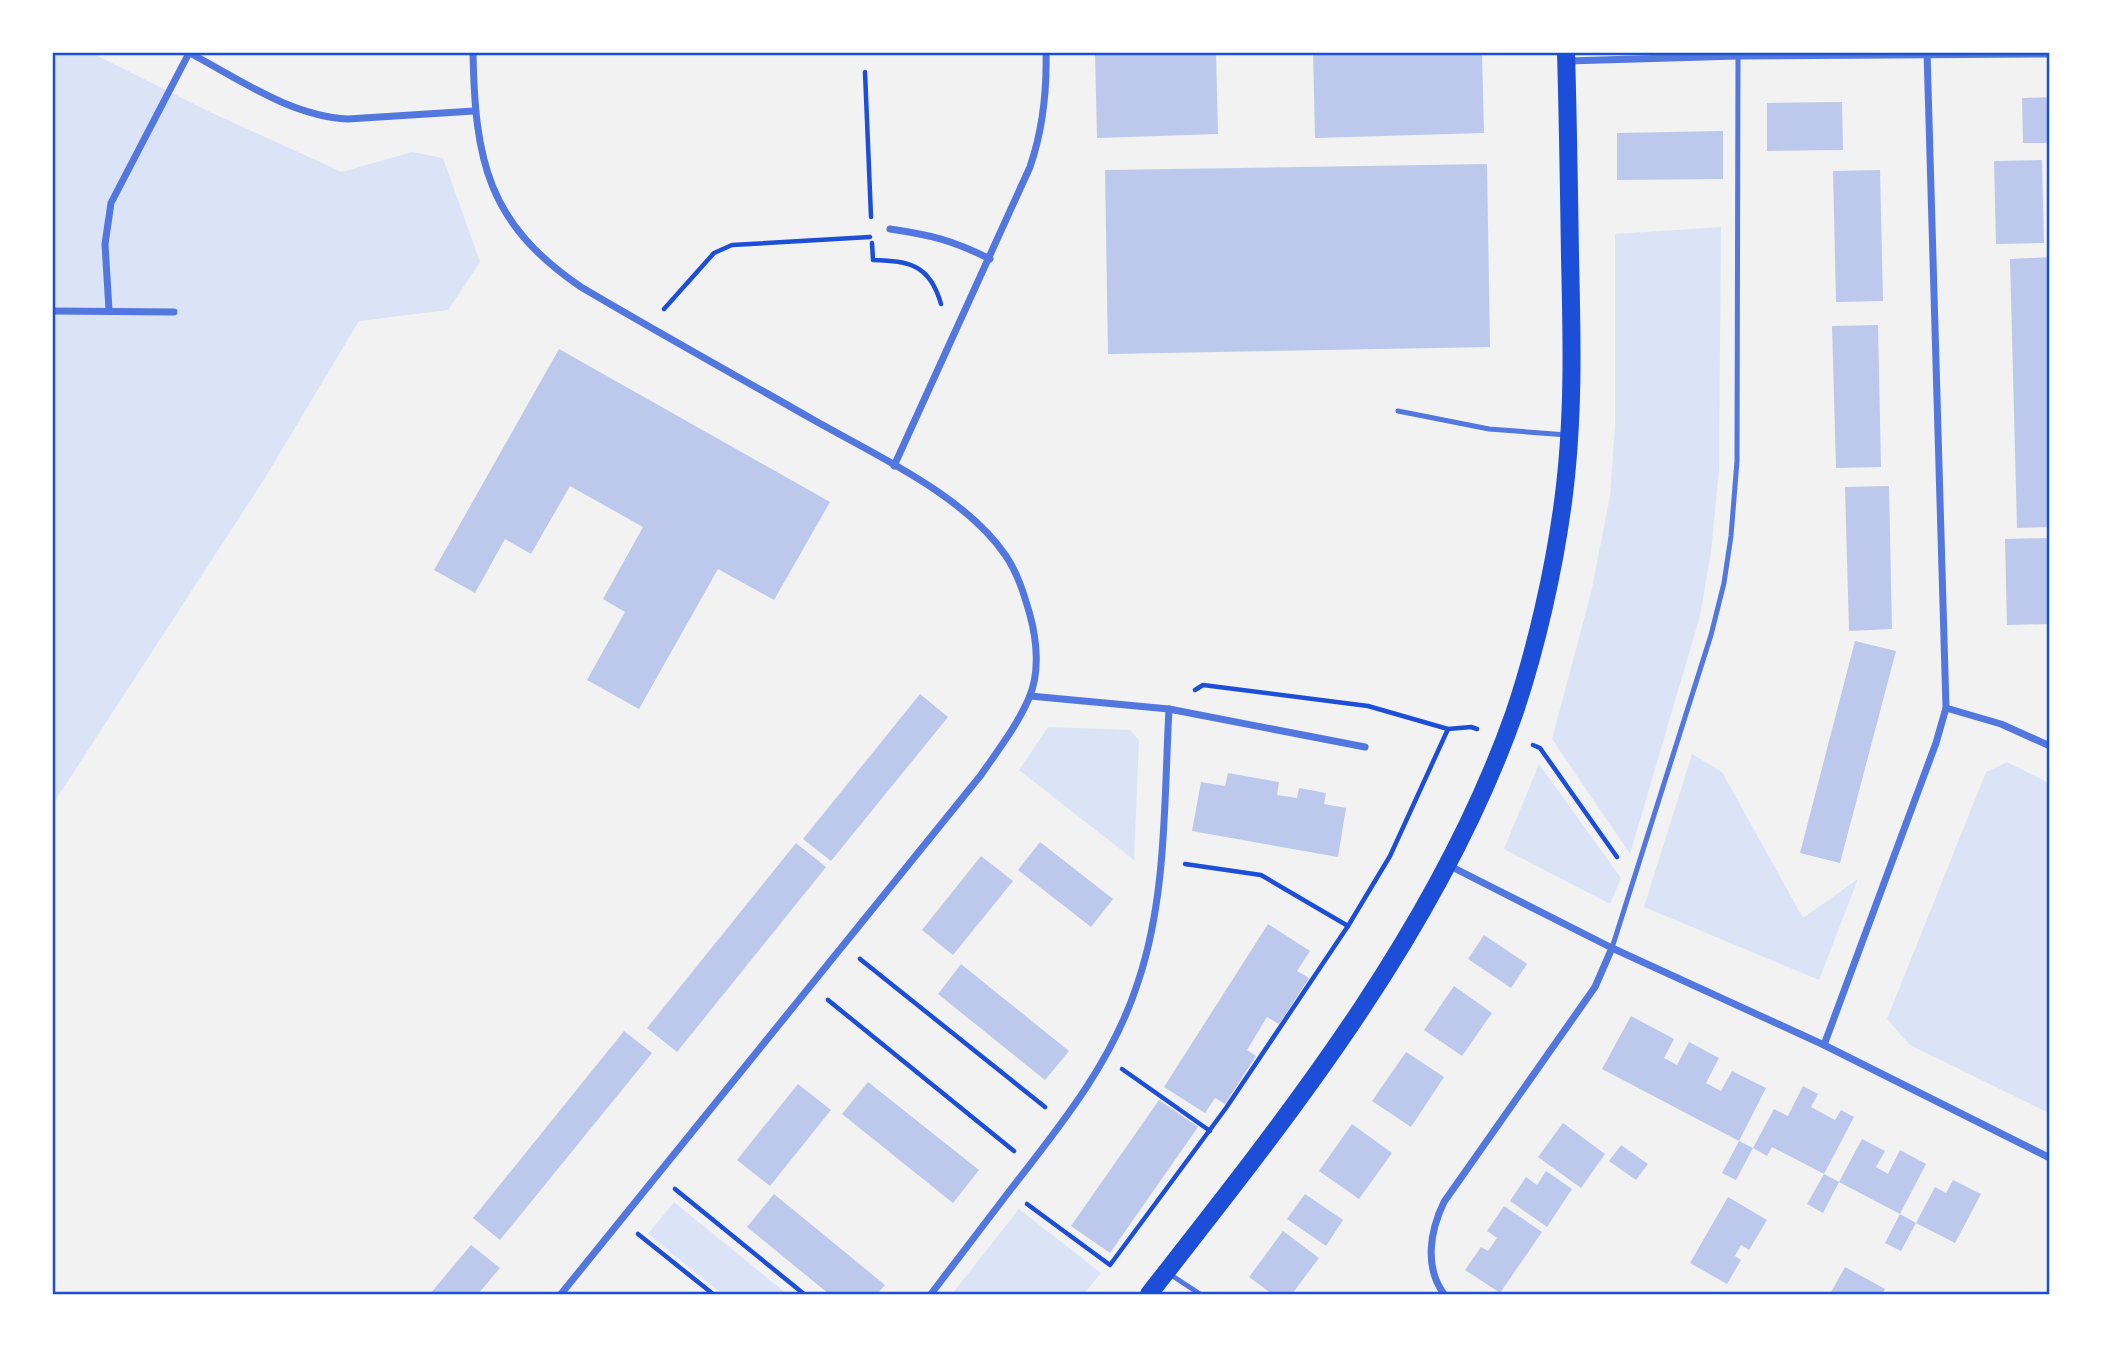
<svg xmlns="http://www.w3.org/2000/svg" width="2102" height="1347" viewBox="0 0 2102 1347" font-family="'Sofia Sans Condensed',sans-serif">
<style>
.green{fill:#dbe4f7}
.building{fill:#bdc9ec}
.lines{fill:none;stroke-linecap:round;stroke-linejoin:round}
.path{stroke:#1d4ed8;stroke-width:4.5}
.service{stroke:#5277de;stroke-width:5}
.minor{stroke:#5277de;stroke-width:7}
.primary{stroke:#1d4ed8;stroke-width:18}
.neatline{fill:none;stroke:#1d4ed8;stroke-width:2.5}
</style>
<rect width="100%" height="100%" fill="#f2f2f2"/>
<g class="green">
<polygon points="53,53 92,53 210,112 342,172 412,152 443,158 480,262 448,310 359,321 265,478 53,804"/>
<polygon points="1721,227 1719,471 1711,552 1700,616 1630,854 1552,739 1591,593 1610,496 1615,426 1615,234"/>
<polygon points="1048,727 1130,730 1139,740 1134,860 1019,770"/>
<polygon points="1692,754 1722,772 1803,918 1858,879 1819,980 1644,907"/>
<polygon points="2007,762 2049,783 2049,1113 1910,1045 1887,1019 1986,772"/>
<polygon points="1539,764 1621,878 1610,904 1504,849"/>
<polygon points="674,1202 787,1294 722,1294 648,1234"/>
<polygon points="1019,1209 1101,1273 1084,1294 952,1294"/>
</g>
<g class="building">
<polygon points="1095,52 1216,52 1218,134 1097,138"/>
<polygon points="1313,52 1482,52 1484,133 1315,138"/>
<polygon points="2050,97 2050,143 2023,143 2022,98"/>
<polygon points="1842,102 1843,150 1767,151 1767,103"/>
<polygon points="1723,131 1723,179 1617,180 1617,133"/>
<polygon points="2042,160 2044,243 1996,244 1994,161"/>
<polygon points="1487,164 1490,347 1108,354 1105,170"/>
<polygon points="1880,170 1883,301 1836,302 1833,171"/>
<polygon points="2050,257 2050,527 2017,528 2010,259"/>
<polygon points="1878,325 1881,467 1836,468 1832,326"/>
<polygon points="559,349 830,502 774,600 718,569 639,709 587,680 625,612 603,599 643,527 570,486 531,554 505,539 475,593 434,570"/>
<polygon points="1889,486 1892,629 1849,631 1845,487"/>
<polygon points="2049,538 2050,624 2007,625 2005,539"/>
<polygon points="1855,641 1896,651 1840,863 1800,853"/>
<polygon points="920,694 948,717 831,861 803,839"/>
<polygon points="1228,773 1279,782 1277,795 1297,798 1299,788 1326,793 1324,804 1346,808 1338,857 1192,831 1201,782 1225,786"/>
<polygon points="1040,842 1113,899 1091,927 1018,870"/>
<polygon points="796,843 826,867 677,1052 647,1028"/>
<polygon points="981,856 1013,881 953,955 922,930"/>
<polygon points="1268,924 1310,951 1297,971 1309,978 1279,1024 1267,1017 1247,1050 1256,1056 1225,1104 1215,1098 1205,1113 1164,1087"/>
<polygon points="1484,935 1527,964 1511,988 1468,959"/>
<polygon points="961,964 1069,1051 1045,1080 938,994"/>
<polygon points="1454,986 1492,1013 1462,1056 1424,1030"/>
<polygon points="1631,1016 1674,1039 1664,1058 1677,1065 1689,1042 1719,1058 1706,1083 1721,1091 1732,1071 1766,1088 1739,1141 1602,1069"/>
<polygon points="624,1031 652,1053 500,1240 473,1218"/>
<polygon points="1406,1052 1444,1077 1411,1127 1372,1101"/>
<polygon points="868,1082 979,1170 953,1203 842,1114"/>
<polygon points="798,1084 831,1110 770,1186 737,1160"/>
<polygon points="1803,1086 1818,1094 1811,1107 1835,1120 1841,1110 1854,1117 1824,1174 1772,1147 1767,1156 1753,1148 1774,1109 1788,1116"/>
<polygon points="1159,1100 1198,1127 1110,1253 1071,1226"/>
<polygon points="1563,1123 1605,1154 1581,1188 1538,1157"/>
<polygon points="1352,1124 1392,1153 1359,1199 1319,1171"/>
<polygon points="1862,1139 1885,1151 1876,1167 1888,1174 1900,1150 1926,1164 1900,1214 1839,1182"/>
<polygon points="1739,1141 1753,1148 1736,1180 1722,1173"/>
<polygon points="1621,1145 1648,1164 1636,1180 1609,1161"/>
<polygon points="1546,1171 1572,1189 1547,1227 1510,1201 1526,1177 1537,1185"/>
<polygon points="1824,1174 1839,1182 1823,1213 1807,1204"/>
<polygon points="1953,1180 1981,1194 1955,1243 1916,1223 1935,1187 1946,1193"/>
<polygon points="774,1194 885,1285 877,1294 829,1294 747,1227"/>
<polygon points="1305,1194 1343,1220 1326,1246 1287,1219"/>
<polygon points="1728,1197 1767,1220 1749,1250 1741,1245 1735,1256 1741,1260 1727,1284 1690,1263"/>
<polygon points="1504,1206 1542,1232 1500,1293 1465,1270 1481,1247 1488,1251 1497,1238 1487,1231"/>
<polygon points="1900,1214 1916,1223 1901,1251 1885,1243"/>
<polygon points="1283,1231 1319,1258 1292,1294 1272,1294 1249,1277"/>
<polygon points="471,1245 500,1268 478,1294 430,1294"/>
<polygon points="1845,1267 1885,1289 1882,1294 1830,1294"/>
</g>
<g class="lines">
<g class="path">
<polyline points="865,72 871,217"/>
<path d="M 872,243 L 873,260 C 910,261 930,265 941,304"/>
<polyline points="664,309 714,253 732,245 870,237"/>
<polyline points="1195,690 1203,685 1368,706 1448,729 1471,727 1477,729"/>
<polyline points="1533,745 1540,748 1617,857"/>
<polyline points="1185,864 1261,875 1348,926"/>
<polyline points="860,959 1045,1107"/>
<polyline points="828,1000 1014,1151"/>
<polyline points="1122,1069 1210,1131"/>
<polyline points="675,1189 804,1294"/>
<polyline points="1027,1204 1110,1265 1226,1108 1348,926 1390,856 1448,729"/>
<polyline points="638,1234 713,1294"/>
</g>
<g class="service">
<polyline points="1398,411 1489,429 1567,435"/>
<polyline points="1612,948 1711,635 1724,583 1731,536 1737,461 1738,55"/>
<polyline points="1168,1273 1200,1294"/>
</g>
<g class="minor">
<path d="M 188,52 C 239,79 290,116 348,119 L 474,111"/>
<path d="M 473,52 C 475,160 487,223 581,287 C 657,332 735,375 812,419 C 875,455 965,495 1006,556 C 1018,574 1024,594 1030,615 C 1037,641 1040,673 1029,698 C 1017,726 998,750 981,775 L 561,1294"/>
<polyline points="1567,61 1738,56 2050,54"/>
<path d="M 890,229 C 931,235 952,240 990,259"/>
<polyline points="109,310 105,244 111,203 189,53"/>
<polyline points="52,311 174,312"/>
<path d="M 894,466 L 1030,167 C 1043,129 1047,93 1046,52"/>
<polyline points="1030,696 1169,709 1365,747"/>
<polyline points="1946,708 2001,724 2050,746"/>
<polyline points="1448,865 1612,948 1824,1045 2050,1158"/>
<polyline points="1824,1045 1936,743 1946,708 1927,52"/>
<path d="M 931,1294 C 958,1259 984,1224 1011,1189 C 1061,1125 1113,1061 1138,982 C 1167,896 1164,799 1169,709"/>
<path d="M 1444,1294 C 1424,1267 1430,1231 1444,1202 L 1595,987 L 1612,948"/>
</g>
<path class="primary" d="M 1149,1294 C 1289,1115 1437,931 1514,714 C 1536,649 1554,570 1563,502 C 1574,420 1572,339 1570,257 C 1569,189 1568,121 1566,52"/>
</g>
<rect width="2102" height="1347" fill="none" stroke="#ffffff" stroke-width="108"/>
<rect x="54" y="54" width="1994" height="1239" class="neatline"/>
</svg>
